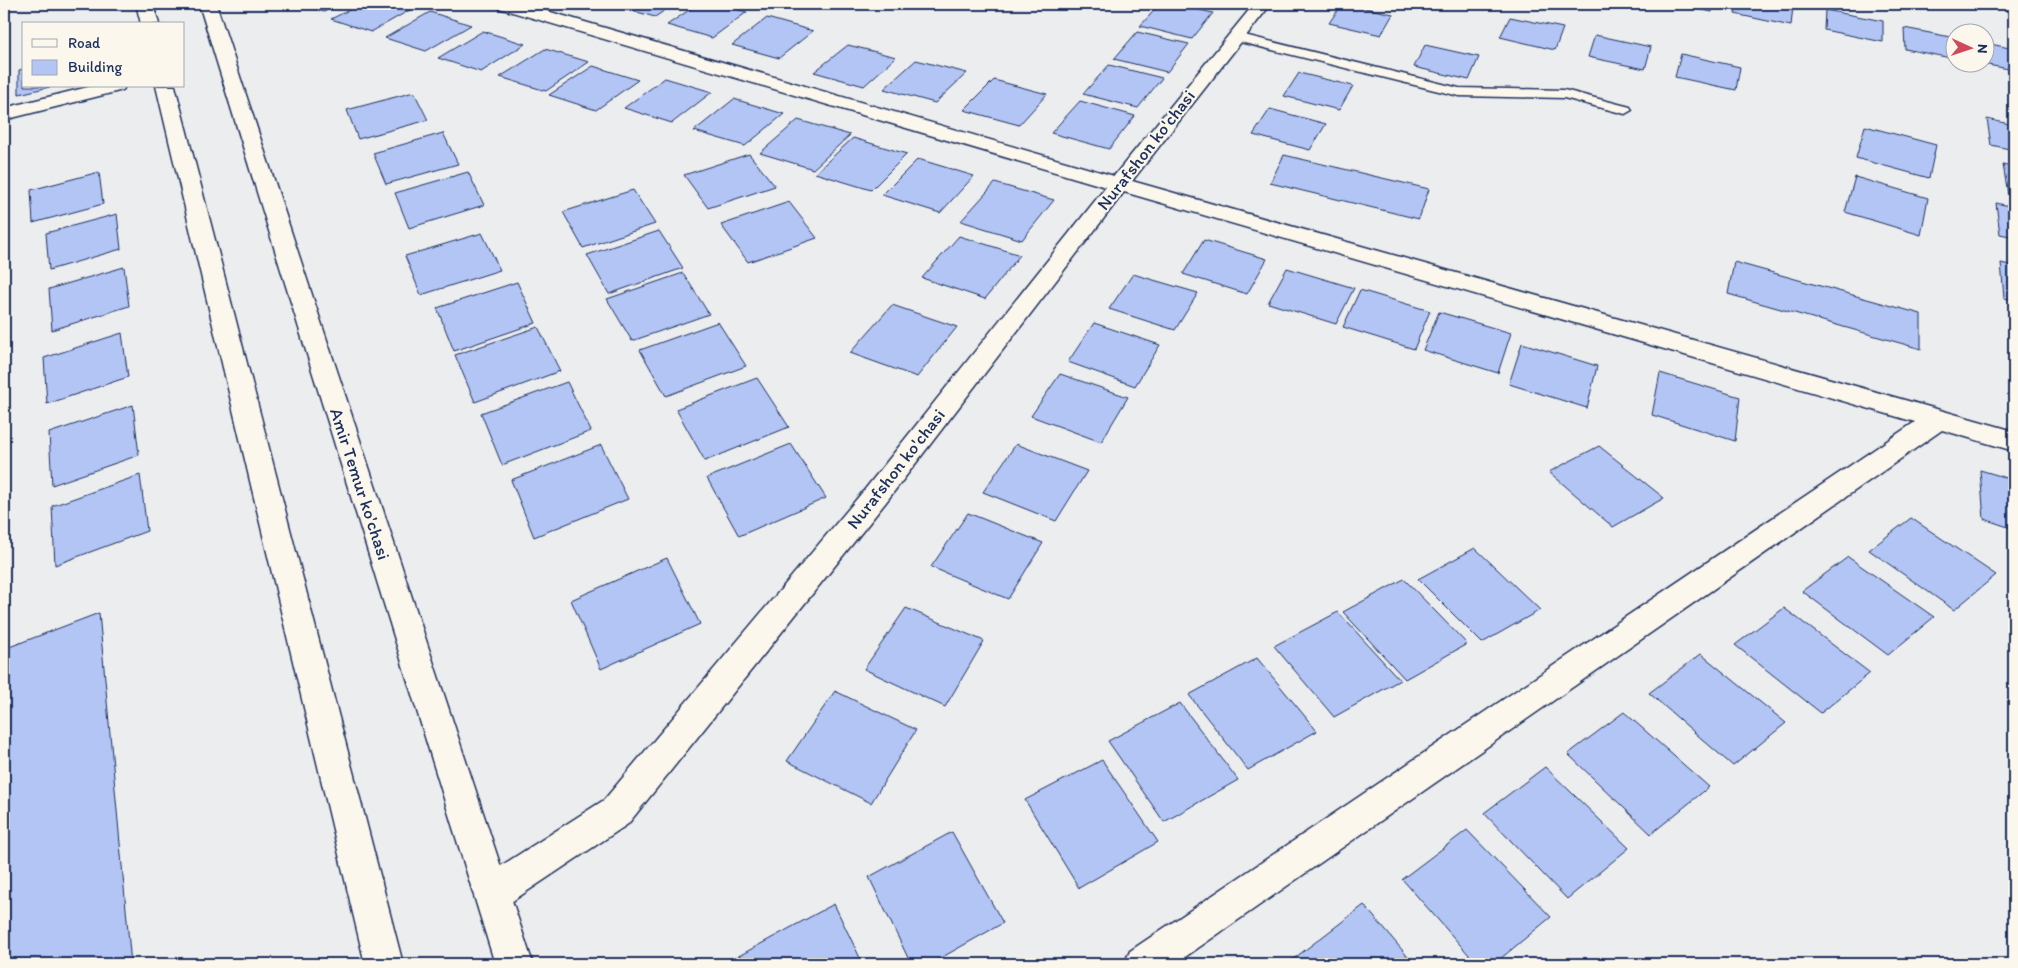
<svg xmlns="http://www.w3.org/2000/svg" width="2018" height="968" viewBox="0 0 2018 968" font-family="Itim,sans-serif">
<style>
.building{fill:#b2c5f5;stroke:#1b2f5e}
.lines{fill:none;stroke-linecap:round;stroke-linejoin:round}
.lane-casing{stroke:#1b2f5e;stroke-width:3}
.street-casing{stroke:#1b2f5e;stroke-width:3}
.secondary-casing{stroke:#1b2f5e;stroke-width:3}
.lane{fill:#fbf7ec;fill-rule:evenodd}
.street{fill:#fbf7ec;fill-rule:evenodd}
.secondary{fill:#fbf7ec;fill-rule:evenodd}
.labels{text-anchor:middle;stroke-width:4;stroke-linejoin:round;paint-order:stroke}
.street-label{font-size:18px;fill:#1b2f5e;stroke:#fbf7ec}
</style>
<rect width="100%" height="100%" fill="#ecedee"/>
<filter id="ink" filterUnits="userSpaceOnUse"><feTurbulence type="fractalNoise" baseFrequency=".02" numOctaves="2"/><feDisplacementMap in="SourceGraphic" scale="10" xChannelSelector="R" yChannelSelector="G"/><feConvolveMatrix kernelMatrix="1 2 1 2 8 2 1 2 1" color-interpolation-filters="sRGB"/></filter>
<g filter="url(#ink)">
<g class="building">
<polygon points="4,4 8,4 8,16 4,17"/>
<polygon points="299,4 339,4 324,12"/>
<polygon points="361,4 408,4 417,6 371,32 331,19"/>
<polygon points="614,4 674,4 655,17 612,5"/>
<polygon points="698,4 716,4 747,12 712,38 667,25"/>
<polygon points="1160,4 1173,4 1213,13 1192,39 1140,26"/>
<polygon points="1342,4 1346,4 1393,14 1381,35 1329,23"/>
<polygon points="1674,4 1714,4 1712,12"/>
<polygon points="1737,4 1783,4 1793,6 1791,26 1735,14"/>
<polygon points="1825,10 1883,21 1883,42 1824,30"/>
<polygon points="430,12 471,25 426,51 385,38"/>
<polygon points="1510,17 1563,28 1555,50 1500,37"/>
<polygon points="767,18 813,31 779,58 732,45"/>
<polygon points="1904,28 1956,38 1956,59 1905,49"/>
<polygon points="483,31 525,44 481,72 438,58"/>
<polygon points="1137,32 1189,44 1167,72 1114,59"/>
<polygon points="1595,35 1651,47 1645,69 1588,57"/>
<polygon points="1986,43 2014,49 2014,70 1977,63 1986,62"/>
<polygon points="848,45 896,57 864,86 814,72"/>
<polygon points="1425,45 1479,57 1469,80 1414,67"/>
<polygon points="545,49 589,62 546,91 500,77"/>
<polygon points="1681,54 1740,67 1736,90 1675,77"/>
<polygon points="916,60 967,73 935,103 884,89"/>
<polygon points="1109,65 1162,78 1138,108 1083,94"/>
<polygon points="593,66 638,80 596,110 549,95"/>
<polygon points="24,69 24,86 54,86 19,94 19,70"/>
<polygon points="1299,73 1353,86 1339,110 1284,96"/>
<polygon points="665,78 712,92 672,123 624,108"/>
<polygon points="994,80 1047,94 1019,125 964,110"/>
<polygon points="414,92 428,120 358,139 347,110"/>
<polygon points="734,99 784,114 745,146 694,131"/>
<polygon points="1080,101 1135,116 1109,149 1051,133"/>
<polygon points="1270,109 1326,124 1310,150 1253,135"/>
<polygon points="1987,119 2014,125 2014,150 1991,145"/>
<polygon points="798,120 850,135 813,169 760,153"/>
<polygon points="1865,126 1936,145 1929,178 1856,158"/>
<polygon points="443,133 458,164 386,184 373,153"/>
<polygon points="853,138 907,154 871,190 815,173"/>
<polygon points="749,154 775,186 708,208 684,175"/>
<polygon points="1284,155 1429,189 1419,219 1270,183"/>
<polygon points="918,159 974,176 940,213 882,195"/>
<polygon points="2003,165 2014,168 2014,196 2008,194"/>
<polygon points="99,172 103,204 33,223 31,190"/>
<polygon points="468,172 484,205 409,228 395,193"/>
<polygon points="1855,177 1928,198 1921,235 1845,212"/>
<polygon points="995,183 1054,200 1022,240 961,221"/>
<polygon points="633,190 655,224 583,248 563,212"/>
<polygon points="789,202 817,238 748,262 721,225"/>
<polygon points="1996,203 2014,207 2014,237 2000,234"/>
<polygon points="117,214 121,249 49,270 46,233"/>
<polygon points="659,231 683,268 609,294 587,255"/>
<polygon points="482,233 500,270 421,295 405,256"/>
<polygon points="959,236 1020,255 985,299 922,278"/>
<polygon points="1204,240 1267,259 1247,294 1183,274"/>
<polygon points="1734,262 1921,314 1921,349 1728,294"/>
<polygon points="2001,263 2014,266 2014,300 2004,298"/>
<polygon points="124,267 129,306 52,330 49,289"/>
<polygon points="1287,268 1354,288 1336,324 1268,303"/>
<polygon points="683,273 709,314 632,341 607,299"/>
<polygon points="1133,274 1198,293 1175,330 1109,309"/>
<polygon points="517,282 536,323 454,351 437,308"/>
<polygon points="1360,290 1430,311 1414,349 1343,327"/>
<polygon points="892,305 957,327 917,377 850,353"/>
<polygon points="1439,312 1511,333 1498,373 1423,350"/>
<polygon points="718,322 746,366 666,396 640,350"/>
<polygon points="1094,323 1160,345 1135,386 1068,362"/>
<polygon points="538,327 560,371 475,402 455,355"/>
<polygon points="122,333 128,377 47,404 44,358"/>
<polygon points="1522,343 1597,366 1587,408 1509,384"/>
<polygon points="1660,373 1740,397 1735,441 1652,415"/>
<polygon points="1060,374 1128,397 1101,442 1031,416"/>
<polygon points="757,378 789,427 705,461 676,409"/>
<polygon points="567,382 591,431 502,465 481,413"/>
<polygon points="133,405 139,455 52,485 49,433"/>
<polygon points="791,444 826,498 739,536 707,478"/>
<polygon points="1016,444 1087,471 1056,521 983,492"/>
<polygon points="601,445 628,499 534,537 511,480"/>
<polygon points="1599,446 1664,498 1613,527 1549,472"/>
<polygon points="1980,470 2014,480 2014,529 1984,519"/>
<polygon points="140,475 147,531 55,565 52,506"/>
<polygon points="968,513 1043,543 1008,599 931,567"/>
<polygon points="1911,518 1996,575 1954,610 1869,550"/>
<polygon points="1475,548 1540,610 1482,643 1418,579"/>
<polygon points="1848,557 1934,617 1888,655 1802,591"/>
<polygon points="667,558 700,624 601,669 571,600"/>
<polygon points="1404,579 1467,644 1405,679 1343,612"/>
<polygon points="906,608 984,641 945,707 864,669"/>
<polygon points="1784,608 1870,673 1821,713 1735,645"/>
<polygon points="1338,612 1400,680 1334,717 1274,646"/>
<polygon points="99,613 131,964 4,964 4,649"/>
<polygon points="1701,654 1786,723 1733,766 1649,693"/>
<polygon points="1257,658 1317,731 1248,770 1189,695"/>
<polygon points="835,691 916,730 871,803 787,761"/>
<polygon points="1180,703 1238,780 1164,822 1108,741"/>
<polygon points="1624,712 1709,787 1651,834 1568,754"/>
<polygon points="1102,760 1158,842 1079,888 1025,800"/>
<polygon points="1545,767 1629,848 1567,899 1484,813"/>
<polygon points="1467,830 1551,917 1494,964 1477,964 1402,879"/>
<polygon points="952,832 1003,923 930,964 911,964 869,877"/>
<polygon points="834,904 863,964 724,964"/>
<polygon points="1364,905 1414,964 1295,964 1292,960"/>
</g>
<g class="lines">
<defs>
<polygon id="lane" points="1236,33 1459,88 1564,90 1630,107 1632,110 1625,114 1564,98 1459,96 1232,40 1230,37"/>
<g id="street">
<polygon points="496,4 523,4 1114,176 1254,4 1271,4 1132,181 2014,431 2014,451 1942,430 1175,964 1124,964 1130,951 1915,422 1124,192 886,502 628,824 505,906 492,911 479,906 474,893 479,880 604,800 866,488 1106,187 499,8"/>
<polygon points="92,86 125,86 123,90 4,120 4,108"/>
</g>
<g id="secondary">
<polygon points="136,4 153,4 159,24 141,24"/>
<polygon points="199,4 216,4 533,964 495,964"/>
<polygon points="156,86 175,86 403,964 365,964"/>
</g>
</defs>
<use href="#lane" class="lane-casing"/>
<use href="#street" class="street-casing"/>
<use href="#secondary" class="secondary-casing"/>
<use href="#lane" class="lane"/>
<use href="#street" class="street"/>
<use href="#secondary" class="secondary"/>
</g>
</g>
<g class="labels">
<g class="street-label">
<text transform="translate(1146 150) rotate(-52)" y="6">Nurafshon ko'chasi</text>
<text transform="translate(896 469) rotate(-52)" y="6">Nurafshon ko'chasi</text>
<text transform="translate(360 484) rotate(72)" y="6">Amir Temur ko'chasi</text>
</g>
</g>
<rect width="2018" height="968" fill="none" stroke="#fbf7ec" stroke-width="20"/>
<rect x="10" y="10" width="1998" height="948" fill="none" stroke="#1b2f5e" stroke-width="2" filter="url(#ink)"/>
<rect x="22" y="22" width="162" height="65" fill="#fbf7ec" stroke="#a1a7b3"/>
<rect x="32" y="39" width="25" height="8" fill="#fbf7ec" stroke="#a1a7b3"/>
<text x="68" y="48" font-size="15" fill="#1b2f5e">Road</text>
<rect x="32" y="60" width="25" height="15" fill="#b2c5f5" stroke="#a1a7b3"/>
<text x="68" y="72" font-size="15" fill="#1b2f5e">Building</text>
<g transform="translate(1970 48) rotate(93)"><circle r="24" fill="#fbf7ec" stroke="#a1a7b3"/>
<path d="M0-4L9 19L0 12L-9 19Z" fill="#d1495b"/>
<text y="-8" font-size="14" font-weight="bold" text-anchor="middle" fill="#1b2f5e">N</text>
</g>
</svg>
